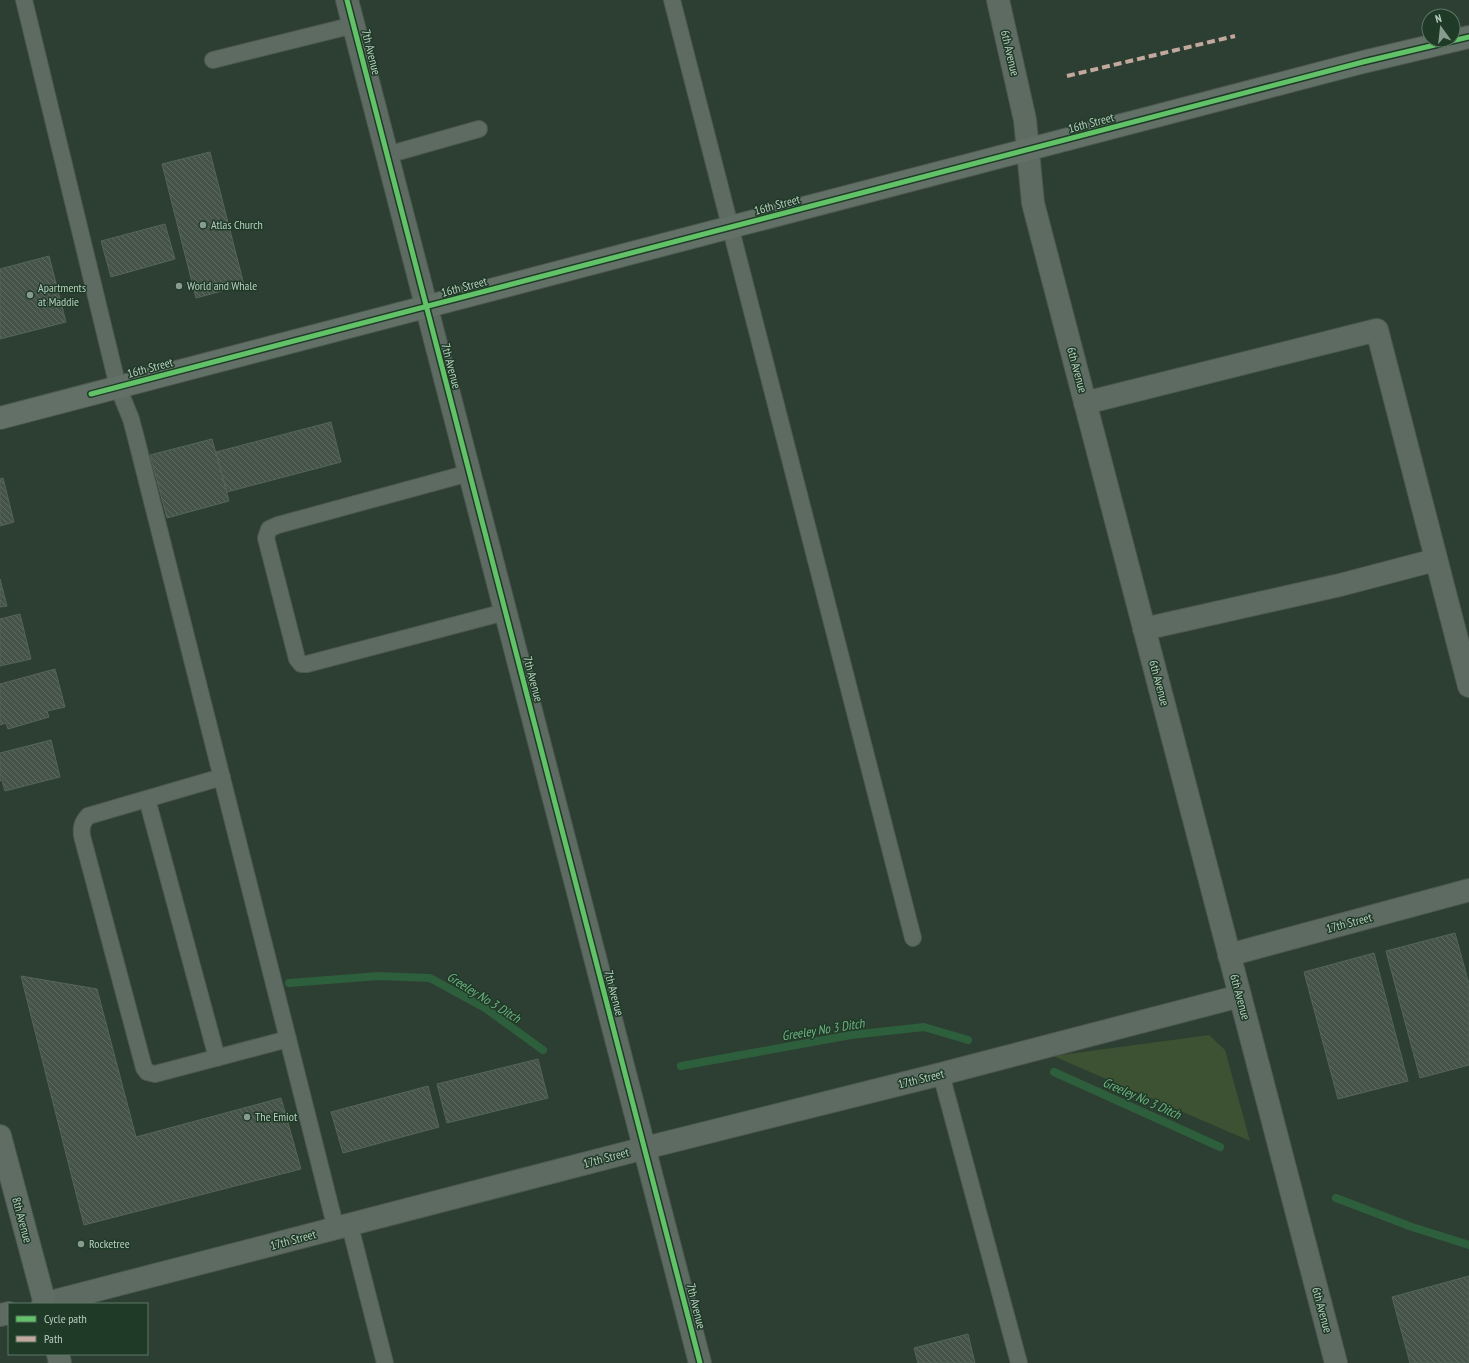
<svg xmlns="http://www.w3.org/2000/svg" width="1469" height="1363" viewBox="0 0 1469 1363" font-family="'PT Sans Narrow',sans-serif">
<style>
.grass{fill:#3d5233}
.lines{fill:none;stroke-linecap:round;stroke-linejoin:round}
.stream{stroke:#2e5f3c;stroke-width:8}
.building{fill:url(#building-back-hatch);stroke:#55655a}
.service-casing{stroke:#4c5850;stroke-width:18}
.minor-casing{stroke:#4c5850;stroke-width:24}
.secondary-casing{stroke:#4c5850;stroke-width:24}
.primary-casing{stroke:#4b5b50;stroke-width:24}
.service{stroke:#5e6b62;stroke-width:16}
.minor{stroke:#5e6b62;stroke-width:22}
.secondary{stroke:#627067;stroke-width:22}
.primary{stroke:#606d64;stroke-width:22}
.quiet{stroke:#c3a89e;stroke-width:4;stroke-dasharray:8 4;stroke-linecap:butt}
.cycleway-casing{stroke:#1f3b27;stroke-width:8}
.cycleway{stroke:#61c268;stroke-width:5}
.poi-dot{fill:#879c8e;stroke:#1f3b27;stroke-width:1.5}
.labels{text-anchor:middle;stroke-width:3;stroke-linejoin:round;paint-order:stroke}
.street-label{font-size:12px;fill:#b8cec0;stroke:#1f3b27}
.poi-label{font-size:12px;fill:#b8cec0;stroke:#1f3b27;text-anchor:start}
.water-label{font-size:13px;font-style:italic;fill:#6fb082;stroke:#1f3b27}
</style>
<defs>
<pattern id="building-back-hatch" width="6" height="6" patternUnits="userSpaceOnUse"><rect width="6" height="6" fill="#455349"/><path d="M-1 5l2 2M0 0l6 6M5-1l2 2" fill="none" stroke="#5e6b61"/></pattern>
</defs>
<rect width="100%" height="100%" fill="#2d3e32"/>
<polygon class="grass" points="1209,1035 1225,1050 1250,1141 1053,1056"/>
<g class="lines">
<g class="stream">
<polyline points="289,983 379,976 430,978 485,1008 543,1050"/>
<polyline points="681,1066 851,1035 924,1027 968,1040"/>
<polyline points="1054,1072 1220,1147"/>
<polyline points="1336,1198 1412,1227 1469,1245"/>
</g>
</g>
<g class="building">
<polygon points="210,152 244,285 196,298 162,164"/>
<polygon points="165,224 175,259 111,277 101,241"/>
<polygon points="49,256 66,322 0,339 0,269"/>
<polygon points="331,422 341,462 227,492 216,452"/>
<polygon points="212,439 229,501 167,518 150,455"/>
<polygon points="3,478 14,522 0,526 0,479"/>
<polygon points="0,579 7,606 0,607"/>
<polygon points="20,614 31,659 0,666 0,619"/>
<polygon points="55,669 65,707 47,711 49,717 8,729 6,723 0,725 0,684"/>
<polygon points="51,740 60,777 5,791 2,780 0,781 0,753"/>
<polygon points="1455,933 1469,984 1469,1065 1420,1078 1386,951"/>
<polygon points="1374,953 1408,1081 1338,1099 1304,972"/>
<polygon points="21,976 97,989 136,1137 281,1098 301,1169 84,1225"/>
<polygon points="538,1059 548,1098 447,1123 437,1084"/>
<polygon points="428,1086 439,1127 343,1153 331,1112"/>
<polygon points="1469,1276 1469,1363 1410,1363 1392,1297"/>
<polygon points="968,1334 975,1363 918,1363 914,1348"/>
</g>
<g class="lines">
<defs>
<g id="service">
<polyline points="24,0 118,387 131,419 136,438 336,1229"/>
<polyline points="672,0 913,938"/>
<polyline points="213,60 354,25"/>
<polyline points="387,155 479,129"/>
<polyline points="469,473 278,525 269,529 266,538 297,659 301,664 307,664 505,612"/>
<path d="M 222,777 L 88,816 C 82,823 81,827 82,836 L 144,1068 L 147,1072 L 155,1074 L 288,1039"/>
<polyline points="147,799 217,1058"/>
<polyline points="941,1074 1019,1363"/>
<polyline points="350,1226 385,1363"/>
</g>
<g id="minor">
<polyline points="347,0 700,1363"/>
<polyline points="998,0 1025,120 1033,203 1336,1363"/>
<polyline points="1085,403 1377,330 1469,686"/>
<polyline points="1144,629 1340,585 1435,560"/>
<polyline points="1229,955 1469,890"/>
<polyline points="43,1304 645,1148 941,1074 1240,996"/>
<polyline points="0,1315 9,1313"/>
</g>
<polyline id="secondary" points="0,418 1363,62 1469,37"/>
<g id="primary">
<polyline points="0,1136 45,1304"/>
<polyline points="58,1354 60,1363"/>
</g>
</defs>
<use href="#service" class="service-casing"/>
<use href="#minor" class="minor-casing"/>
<use href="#secondary" class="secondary-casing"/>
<use href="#primary" class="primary-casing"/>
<use href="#service" class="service"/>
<use href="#minor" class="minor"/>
<use href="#secondary" class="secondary"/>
<use href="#primary" class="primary"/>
<polyline class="quiet" points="1067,76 1235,36"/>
<defs>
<g id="cycleway">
<polyline points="347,0 700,1363"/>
<polyline points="91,394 1363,62 1469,37"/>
</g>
</defs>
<use href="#cycleway" class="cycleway-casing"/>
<use href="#cycleway" class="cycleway"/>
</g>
<g class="poi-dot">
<circle cx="203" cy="225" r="4"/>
<circle cx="179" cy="286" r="4"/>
<circle cx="30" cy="295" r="4"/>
<circle cx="247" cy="1117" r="4"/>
<circle cx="81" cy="1244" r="4"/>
</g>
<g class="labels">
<g class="street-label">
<text transform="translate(371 52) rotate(76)" y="4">7th Avenue</text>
<text transform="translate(1010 53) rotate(77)" y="4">6th Avenue</text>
<text transform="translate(1091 123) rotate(-15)" y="4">16th Street</text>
<text transform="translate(777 205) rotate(-15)" y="4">16th Street</text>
<text transform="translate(464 287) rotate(-15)" y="4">16th Street</text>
<text transform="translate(451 366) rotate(75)" y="4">7th Avenue</text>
<text transform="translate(150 368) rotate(-15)" y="4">16th Street</text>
<text transform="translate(1077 370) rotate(75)" y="4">6th Avenue</text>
<text transform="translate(533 679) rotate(75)" y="4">7th Avenue</text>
<text transform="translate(1159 683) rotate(75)" y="4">6th Avenue</text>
<text transform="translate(1349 923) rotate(-15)" y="4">17th Street</text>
<text transform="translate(614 993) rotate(75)" y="4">7th Avenue</text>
<text transform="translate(1240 997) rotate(75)" y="4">6th Avenue</text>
<text transform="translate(921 1079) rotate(-14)" y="4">17th Street</text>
<text transform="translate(606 1158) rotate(-15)" y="4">17th Street</text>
<text transform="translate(22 1220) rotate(75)" y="4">8th Avenue</text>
<text transform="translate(293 1240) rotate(-15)" y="4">17th Street</text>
<text transform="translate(696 1306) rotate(76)" y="4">7th Avenue</text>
<text transform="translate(1322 1310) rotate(75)" y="4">6th Avenue</text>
</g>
<g class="poi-label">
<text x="211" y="229">Atlas Church</text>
<text x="187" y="290">World and Whale</text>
<text x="38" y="292">Apartments<tspan x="38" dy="14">at Maddie</tspan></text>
<text x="255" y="1121">The Emiot</text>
<text x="89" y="1248">Rocketree</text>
</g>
<g class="water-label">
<text transform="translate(484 997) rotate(32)" y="5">Greeley No 3 Ditch</text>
<text transform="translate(823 1029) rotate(-9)" y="5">Greeley No 3 Ditch</text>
<text transform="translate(1142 1098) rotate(24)" y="5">Greeley No 3 Ditch</text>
</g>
</g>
<rect x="8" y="1303" width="140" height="52" fill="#1f3b27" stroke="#5c7664"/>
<rect x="16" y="1316" width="20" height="6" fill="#61c268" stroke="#5c7664"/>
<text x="44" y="1323" font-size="12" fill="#b8cec0">Cycle path</text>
<rect x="16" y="1336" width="20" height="6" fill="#c3a89e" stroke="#5c7664"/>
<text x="44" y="1343" font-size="12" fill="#b8cec0">Path</text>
<g transform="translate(1441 28) rotate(345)"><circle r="19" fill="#1f3b27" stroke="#5c7664"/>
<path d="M0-3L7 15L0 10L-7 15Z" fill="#879c8e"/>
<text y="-6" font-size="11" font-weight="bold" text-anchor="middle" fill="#b8cec0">N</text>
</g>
</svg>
